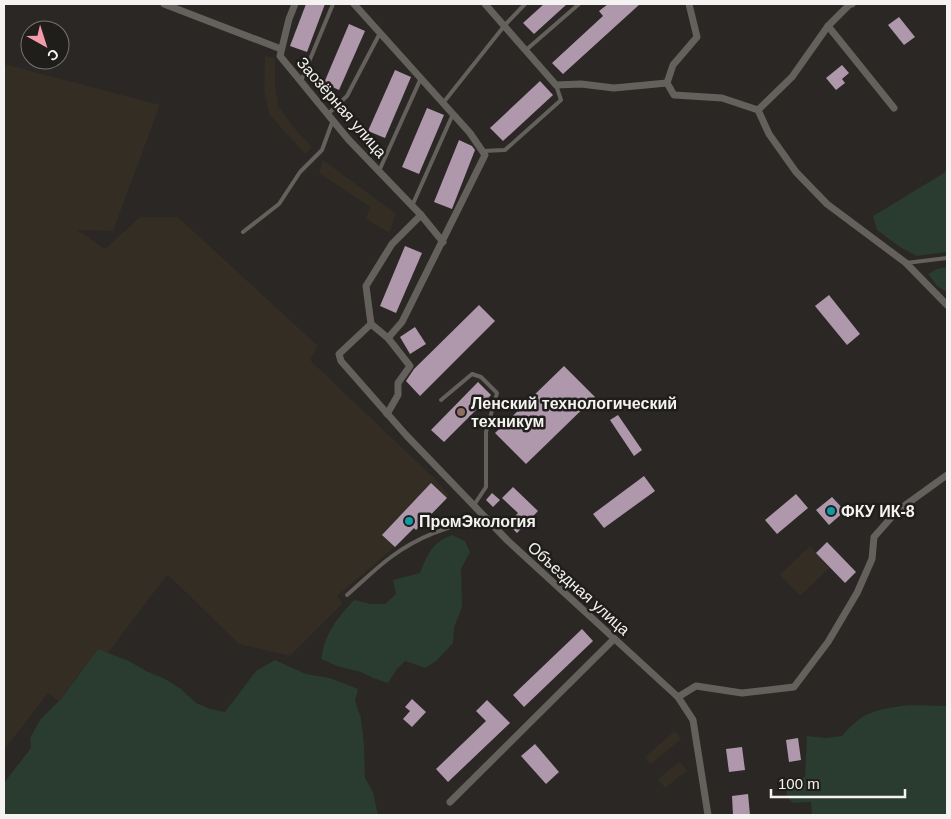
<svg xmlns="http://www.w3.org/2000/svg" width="951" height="819" viewBox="0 0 951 819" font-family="Arial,sans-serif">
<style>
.built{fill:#332d24}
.green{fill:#2a3b30}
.building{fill:#b098ac}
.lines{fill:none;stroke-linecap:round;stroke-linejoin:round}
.service{stroke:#64615d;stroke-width:4}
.minor{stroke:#64615d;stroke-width:7}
.education-dot{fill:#8d6e63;stroke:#201e1b;stroke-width:2}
.culture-dot{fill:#0f9aa8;stroke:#201e1b;stroke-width:2}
.labels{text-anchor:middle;stroke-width:5;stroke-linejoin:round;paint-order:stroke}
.street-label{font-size:16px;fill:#f5f3f1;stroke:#201e1b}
.poi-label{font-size:16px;font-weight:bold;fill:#f5f3f1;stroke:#201e1b;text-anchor:start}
</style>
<rect width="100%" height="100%" fill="#2a2724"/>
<g class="built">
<polygon points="265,56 275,58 275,86 278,106 295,129 312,147 305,154 269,114 264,90"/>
<polygon points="4,64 160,105 113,231 77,230 105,249 140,217 178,217 318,346 310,360 434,478 449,495 416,530 413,528 395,547 337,596 343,603 290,656 239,644 168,575 157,588 108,653 98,649 59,701 48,693 4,750"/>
<polygon points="323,160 396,214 389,233 366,219 370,207 319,173"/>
<polygon points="810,546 830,567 800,596 780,575"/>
<polygon points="675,731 681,739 651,764 645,757"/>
<polygon points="680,761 687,771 665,788 658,779"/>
</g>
<g class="green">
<polygon points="947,168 947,252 917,256 900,247 877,230 873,216 944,173"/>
<polygon points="947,267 947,292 937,286 928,274 937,269"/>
<path d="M 452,535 L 465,541 L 470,552 L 461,569 L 462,607 L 454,628 L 453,643 L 436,661 L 425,668 L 405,661 L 397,669 L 388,683 L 373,678 L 361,672 L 337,666 L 321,659 C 326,631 336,620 354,600 L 371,604 L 385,604 L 396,594 L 393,580 L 420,573 C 428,554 431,543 452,535 Z"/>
<polygon points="98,649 129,661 146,671 165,679 181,689 196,703 210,709 225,712 256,671 275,660 306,674 330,678 358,689 355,701 361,718 364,745 365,778 373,792 378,815 4,815 4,783 31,748 30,738 40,720 61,699"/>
<path d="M 908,705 L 947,706 L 947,815 L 812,815 L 811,802 L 793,803 L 787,797 L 786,786 L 790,782 L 805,777 L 807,736 L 826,738 L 842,736 C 864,710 876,710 908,705 Z"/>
</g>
<g class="building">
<polygon points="306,4 325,4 307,52 290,46"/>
<polygon points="544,4 567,4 534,34 523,23"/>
<polygon points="608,4 640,4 563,74 552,63 603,16 599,11"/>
<polygon points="899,17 915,37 904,45 888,25"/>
<polygon points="349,24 365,31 339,90 324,83"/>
<polygon points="842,65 849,73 842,79 845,83 836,90 826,78"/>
<polygon points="395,70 411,77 385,138 368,131"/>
<polygon points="540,81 553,95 503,141 490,128"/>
<polygon points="427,108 444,115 419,174 402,167"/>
<polygon points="459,140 472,146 475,150 452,209 434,202"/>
<polygon points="405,246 422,253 396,313 380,306"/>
<polygon points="829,295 860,334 847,345 815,306"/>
<polygon points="479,305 495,321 420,396 406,381 414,369"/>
<polygon points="415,327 426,344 410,354 400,337"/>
<polygon points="564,366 595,397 526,464 495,433"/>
<polygon points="478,382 491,395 444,442 431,430"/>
<polygon points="618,415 642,450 634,456 610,420"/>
<polygon points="644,476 655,491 604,528 593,514"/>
<polygon points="431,483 447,498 416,530 414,528 395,547 382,535"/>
<polygon points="513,487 538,511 517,533 508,524 518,513 502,498"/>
<polygon points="492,493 500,500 493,507 486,500"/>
<polygon points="796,494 808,508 777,534 765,520"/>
<polygon points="832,497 845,511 829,525 816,510"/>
<polygon points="827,542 856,572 845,583 816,553"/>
<polygon points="582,629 593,641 524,707 513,695"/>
<polygon points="412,699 426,712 412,727 403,719 410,711 405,707"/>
<polygon points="487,700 510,723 448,782 436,769 486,721 476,711"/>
<polygon points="798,738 801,760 789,762 786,740"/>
<polygon points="535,744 559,772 546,784 521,756"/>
<polygon points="742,747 745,770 729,772 726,749"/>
<polygon points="748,794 750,815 733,815 732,796"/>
</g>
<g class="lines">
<g class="service">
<polyline points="526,50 579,4"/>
<polyline points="301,81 333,4"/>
<polyline points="443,103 505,25 525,4"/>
<polyline points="328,114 347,96 380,33"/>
<polyline points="483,151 505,150 561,100 556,85"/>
<polyline points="379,171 421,78"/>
<polyline points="412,206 453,114"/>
<polyline points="243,232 279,204 300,172 322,150 333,120"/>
<polyline points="906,263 947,258"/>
<polyline points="441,400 472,374 481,377 497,393 486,432 486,487 474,505"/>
<path d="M 347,595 C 362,582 376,568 391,557 C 419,536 453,524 487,519"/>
</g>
<g class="minor">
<polyline points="164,4 281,49"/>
<polyline points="295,4 289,19 280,56 348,139 421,215 392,244 366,286 371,324 339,354 341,361 406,435 507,540 678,697 693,720 708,815"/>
<polyline points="354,4 470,133 485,155 402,322 388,338 371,324"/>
<polyline points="485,4 556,85 581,84 614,88 667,83 674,95 722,98 758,110 769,134 796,172 827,204 906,263 947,305"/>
<polyline points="828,26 894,108"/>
<polyline points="667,83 673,65 697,37 689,4"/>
<polyline points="758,110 792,77 828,26 849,5 852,4"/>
<polyline points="421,215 443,242"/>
<polyline points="387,414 398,395 398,383 410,366 388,338"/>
<polyline points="678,697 696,686 742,693 794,687 828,642 857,593 872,559 874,537 897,511 947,475"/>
<polyline points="450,802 614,639"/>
</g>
</g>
<circle class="education-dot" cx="461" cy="412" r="5"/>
<g class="culture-dot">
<circle cx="831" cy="511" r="5"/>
<circle cx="409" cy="521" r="5"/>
</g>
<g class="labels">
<g class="street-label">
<text transform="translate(342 107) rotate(49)" y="6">Заозёрная улица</text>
<text transform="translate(579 588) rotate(42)" y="6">Объездная улица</text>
</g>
<g class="poi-label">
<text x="471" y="409">Ленский технологический<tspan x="471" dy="18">техникум</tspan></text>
<text x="841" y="517">ФКУ ИК-8</text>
<text x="419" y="527">ПромЭкология</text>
</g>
</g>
<rect width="951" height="819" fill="none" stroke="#f5f3f1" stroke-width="10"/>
<g transform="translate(45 45) rotate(141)"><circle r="24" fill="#201e1b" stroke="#757371"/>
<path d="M0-4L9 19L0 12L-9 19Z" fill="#f39aab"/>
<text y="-8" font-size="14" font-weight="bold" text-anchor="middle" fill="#f5f3f1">С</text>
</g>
<path d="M771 789v8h134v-8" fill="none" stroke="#f5f3f1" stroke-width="2.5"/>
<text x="778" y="789" font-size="15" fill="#f5f3f1" stroke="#201e1b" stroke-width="4" paint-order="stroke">100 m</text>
</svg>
